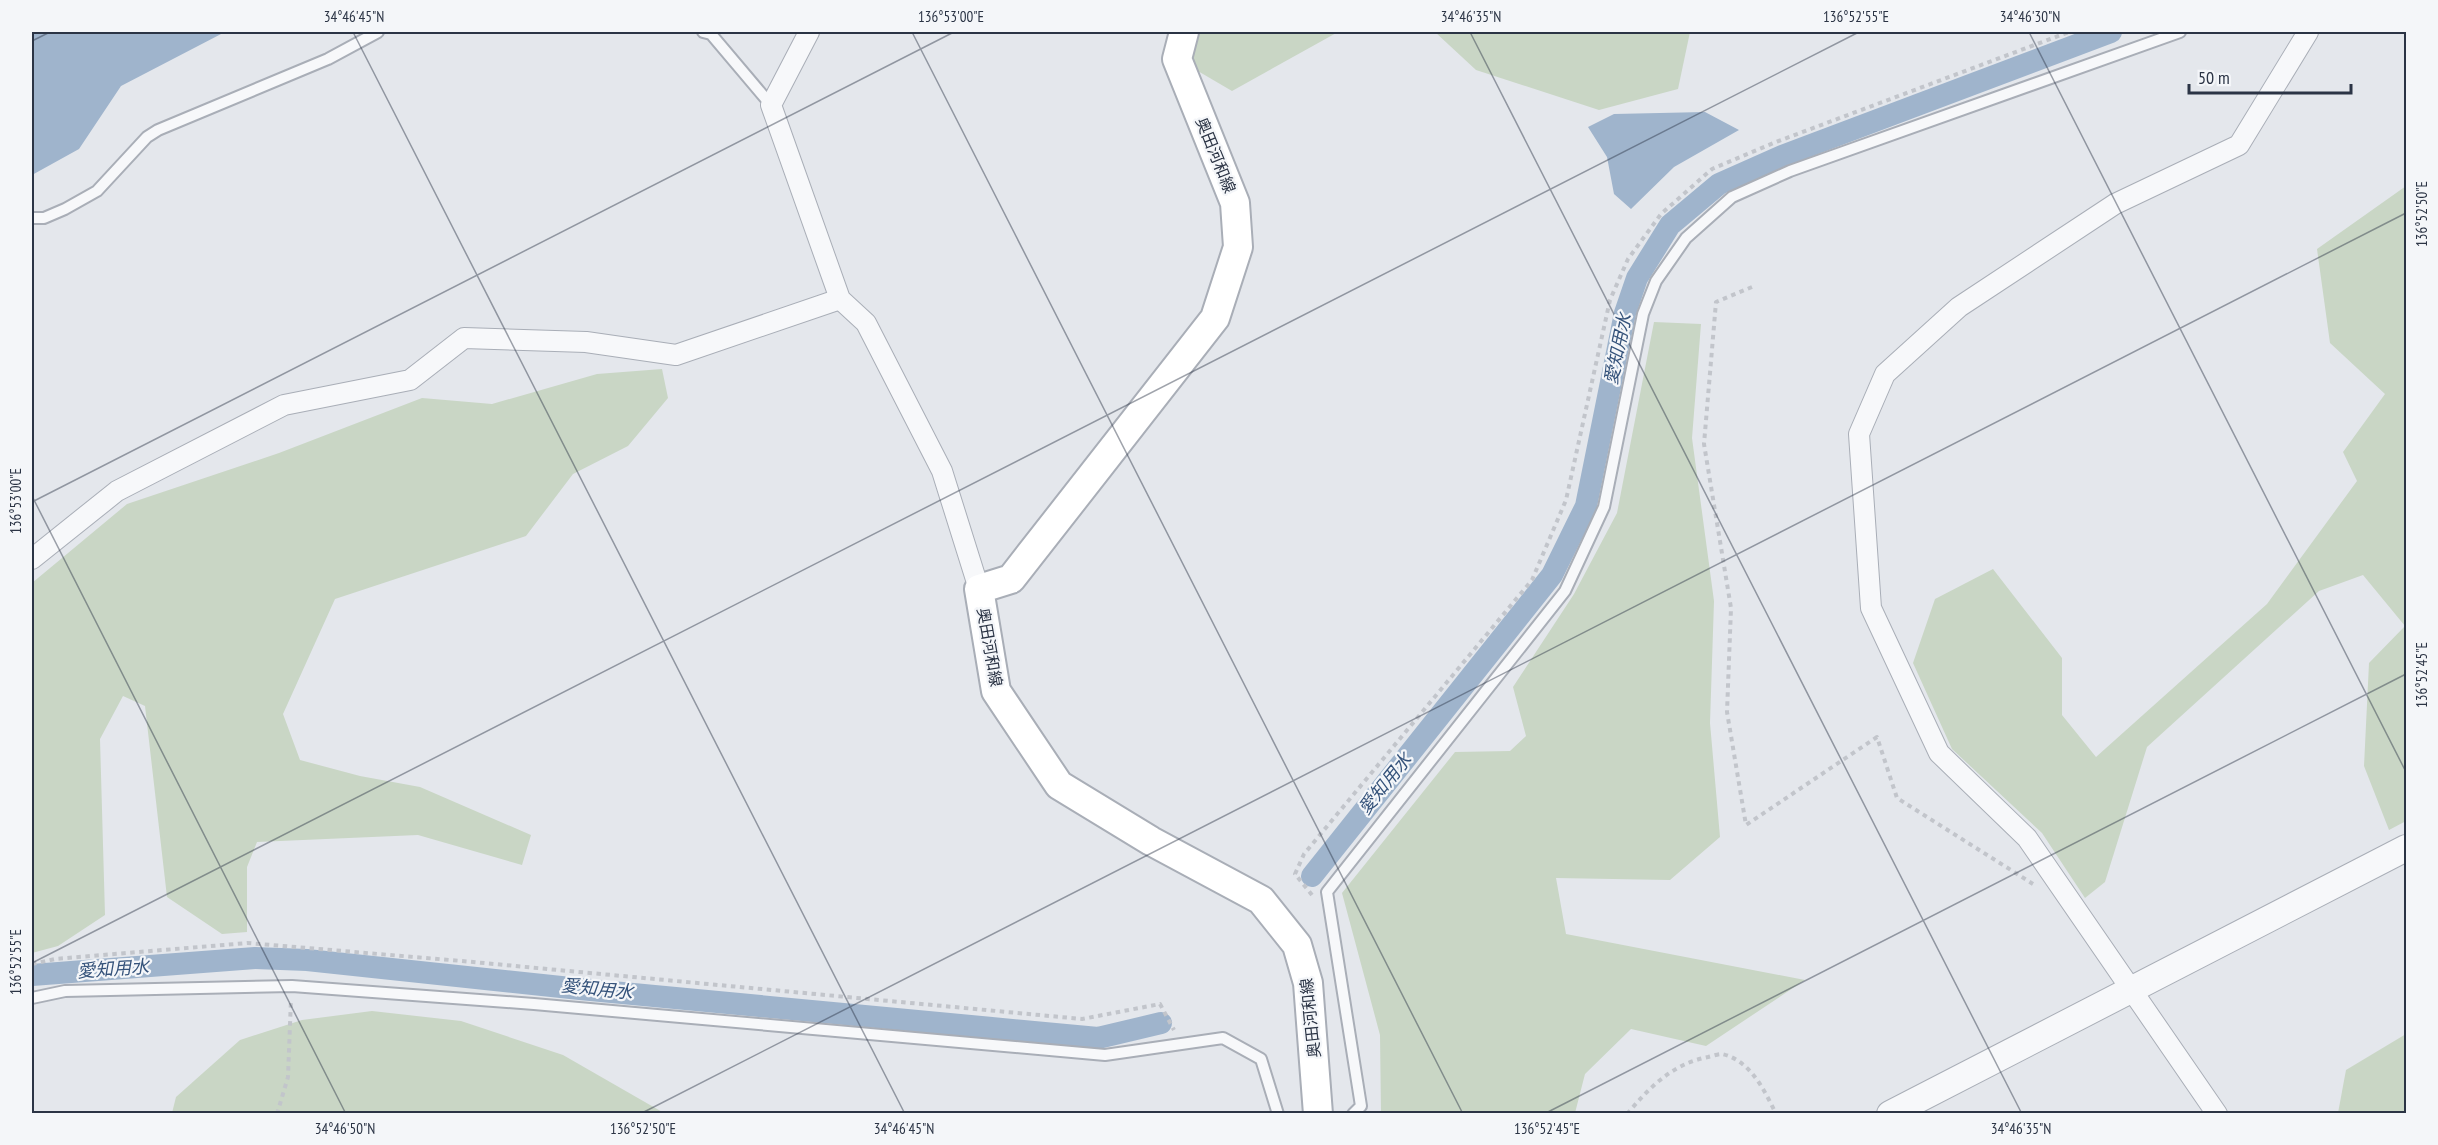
<svg xmlns="http://www.w3.org/2000/svg" width="2438" height="1145" viewBox="0 0 2438 1145" font-family="'PT Sans Narrow','Noto Sans JP',sans-serif">
<style>
.green{fill:#c9d6c5}
.water{fill:#9fb4cc}
.lines{fill:none;stroke-linecap:round;stroke-linejoin:round}
.canal{stroke:#9fb4cc;stroke-width:22}
.service-casing{stroke:#a9aeb7;stroke-width:14}
.minor-casing{stroke:#a9aeb7;stroke-width:22}
.tertiary-casing{stroke:#a9aeb7;stroke-width:28}
.secondary-casing{stroke:#a9aeb7;stroke-width:32}
.path{stroke:#c2c5cb;stroke-width:4;stroke-dasharray:4.5 4.5;stroke-linecap:butt}
.service{stroke:#f7f8fa;stroke-width:10}
.minor{stroke:#f7f8fa;stroke-width:20}
.tertiary{stroke:#f7f8fa;stroke-width:26}
.secondary{stroke:#fff;stroke-width:28}
.ticks{fill:none;stroke:#2b3445;stroke-width:1.5;stroke-opacity:0.45}
.labels{text-anchor:middle;stroke-width:4.5;stroke-linejoin:round;paint-order:stroke}
.street-label{font-size:16px;fill:#2b3445;stroke:#f4f6f9}
.water-label{font-size:18px;font-style:italic;fill:#34527a;stroke:#f4f6f9}
.neatline{fill:none;stroke:#2b3445;stroke-width:2}
.ticks-label{font-size:15px;text-anchor:middle;fill:#2b3445}
</style>
<rect width="100%" height="100%" fill="#e4e7ec"/>
<g class="green">
<polygon points="1197,32 1338,32 1232,91 1191,67"/>
<polygon points="1435,32 1690,32 1678,89 1599,110 1476,70"/>
<polygon points="2406,186 2406,821 2389,830 2364,766 2369,663 2405,626 2363,575 2319,591 2147,747 2105,882 2085,898 2042,833 1952,749 1913,663 1935,599 1993,569 2062,658 2062,715 2096,757 2267,604 2357,481 2343,452 2385,394 2330,343 2317,249"/>
<polygon points="1654,322 1701,324 1692,438 1714,601 1710,723 1720,837 1670,880 1556,878 1566,934 1805,980 1706,1046 1631,1029 1585,1074 1575,1113 1381,1113 1380,1035 1342,893 1455,752 1510,751 1526,736 1513,687 1574,594 1617,513"/>
<polygon points="662,369 668,398 628,446 573,474 526,536 335,599 283,714 300,760 360,776 420,787 531,835 522,865 418,835 257,842 247,867 247,932 222,934 167,897 145,706 123,696 100,739 105,915 58,946 32,953 32,583 127,504 279,453 422,398 492,404 597,374"/>
<polygon points="372,1011 461,1021 563,1055 664,1113 172,1113 176,1097 240,1040 302,1020"/>
<polygon points="2406,1034 2406,1113 2338,1113 2346,1070"/>
</g>
<g class="water">
<polygon points="32,32 241,32 223,33 121,86 79,149 32,175"/>
<polygon points="1705,112 1739,130 1674,167 1631,209 1614,194 1607,157 1588,127 1614,114"/>
</g>
<g class="lines">
<g class="canal">
<polyline points="1312,876 1552,575 1586,506 1625,313 1637,278 1670,225 1719,184 1782,156 2111,32"/>
<polyline points="32,975 255,958 307,960 580,989 1098,1038 1161,1023"/>
</g>
<defs>
<g id="service">
<polyline points="703,32 711,34 771,105"/>
<polyline points="32,218 44,218 65,209 97,191 147,137 158,130 328,59 378,32"/>
<polyline points="32,998 65,991 292,986 534,1004 1105,1055 1223,1038 1261,1059 1278,1114"/>
<polyline points="1353,1114 1361,1106 1327,892 1565,591 1604,507 1643,314 1656,281 1686,238 1732,197 1790,171 2180,32"/>
</g>
<g id="minor">
<polyline points="809,32 771,105 840,299 866,323 942,471 979,589"/>
<polyline points="32,559 117,491 284,405 410,380 464,338 586,342 676,355 840,299"/>
<polyline points="2217,1114 2027,838 1939,753 1871,608 1859,434 1885,374 1959,307 2115,204 2239,145 2308,32"/>
</g>
<polyline id="tertiary" points="1890,1114 2406,848"/>
<polyline id="secondary" points="1184,32 1177,59 1235,203 1238,247 1215,318 1011,579 979,589 996,691 1059,785 1151,841 1261,900 1297,945 1308,983 1318,1114"/>
</defs>
<use href="#service" class="service-casing"/>
<use href="#minor" class="minor-casing"/>
<use href="#tertiary" class="tertiary-casing"/>
<use href="#secondary" class="secondary-casing"/>
<g class="path">
<polyline points="1752,287 1716,302 1704,444 1731,608 1727,712 1746,825 1877,737 1897,798 2033,884"/>
<polyline points="1312,895 1295,874 1304,854 1532,580 1566,500 1610,300 1628,259 1661,214 1712,169 1776,142 2069,32"/>
<polyline points="32,964 55,959 247,943 462,961 1082,1019 1160,1004 1174,1030"/>
<polyline points="277,1114 288,1077 291,999"/>
<path d="M 1627,1114 C 1650,1087 1672,1064 1708,1057 C 1712,1056 1718,1054 1722,1054 C 1750,1060 1765,1091 1776,1114"/>
</g>
<use href="#service" class="service"/>
<use href="#minor" class="minor"/>
<use href="#tertiary" class="tertiary"/>
<use href="#secondary" class="secondary"/>
</g>
<path class="ticks" d="M 353,32 L 905,1114M 912,32 L 1463,1114M 1470,32 L 2022,1114M 2029,32 L 2406,772M 32,41 L 50,32M 32,496 L 346,1114M 32,502 L 954,32M 32,963 L 1859,32M 640,1114 L 2406,213M 1544,1114 L 2406,674"/>
<g class="labels">
<g class="street-label">
<text transform="translate(1216 155) rotate(68)" y="6">奥田河和線</text>
<text transform="translate(990 647) rotate(80)" y="6">奥田河和線</text>
<text transform="translate(1310 1018) rotate(-96)" y="6">奥田河和線</text>
</g>
<g class="water-label">
<text transform="translate(1618 349) rotate(-78)" y="6">愛知用水</text>
<text transform="translate(1385 784) rotate(-51)" y="6">愛知用水</text>
<text transform="translate(113 969) rotate(-4)" y="6">愛知用水</text>
<text transform="translate(597 989) rotate(6)" y="6">愛知用水</text>
</g>
</g>
<rect width="2438" height="1145" fill="none" stroke="#f4f6f9" stroke-width="66"/>
<path d="M2189 84v9h162v-9" fill="none" stroke="#2b3445" stroke-width="3"/>
<text x="2198" y="84" font-size="18" fill="#2b3445" stroke="#f4f6f9" stroke-width="4.5" paint-order="stroke">50 m</text>
<rect x="33" y="33" width="2372" height="1079" class="neatline"/>
<g class="ticks-label">
<text x="354" y="22">34°46'45"N</text>
<text x="951" y="22">136°53'00"E</text>
<text x="1471" y="22">34°46'35"N</text>
<text x="1856" y="22">136°52'55"E</text>
<text x="2030" y="22">34°46'30"N</text>
<text transform="translate(2422 214) rotate(-90)" y="5">136°52'50"E</text>
<text transform="translate(16 501) rotate(-90)" y="5">136°53'00"E</text>
<text transform="translate(2422 675) rotate(-90)" y="5">136°52'45"E</text>
<text transform="translate(16 962) rotate(-90)" y="5">136°52'55"E</text>
<text x="345" y="1134">34°46'50"N</text>
<text x="643" y="1134">136°52'50"E</text>
<text x="904" y="1134">34°46'45"N</text>
<text x="1547" y="1134">136°52'45"E</text>
<text x="2021" y="1134">34°46'35"N</text>
</g>
</svg>
